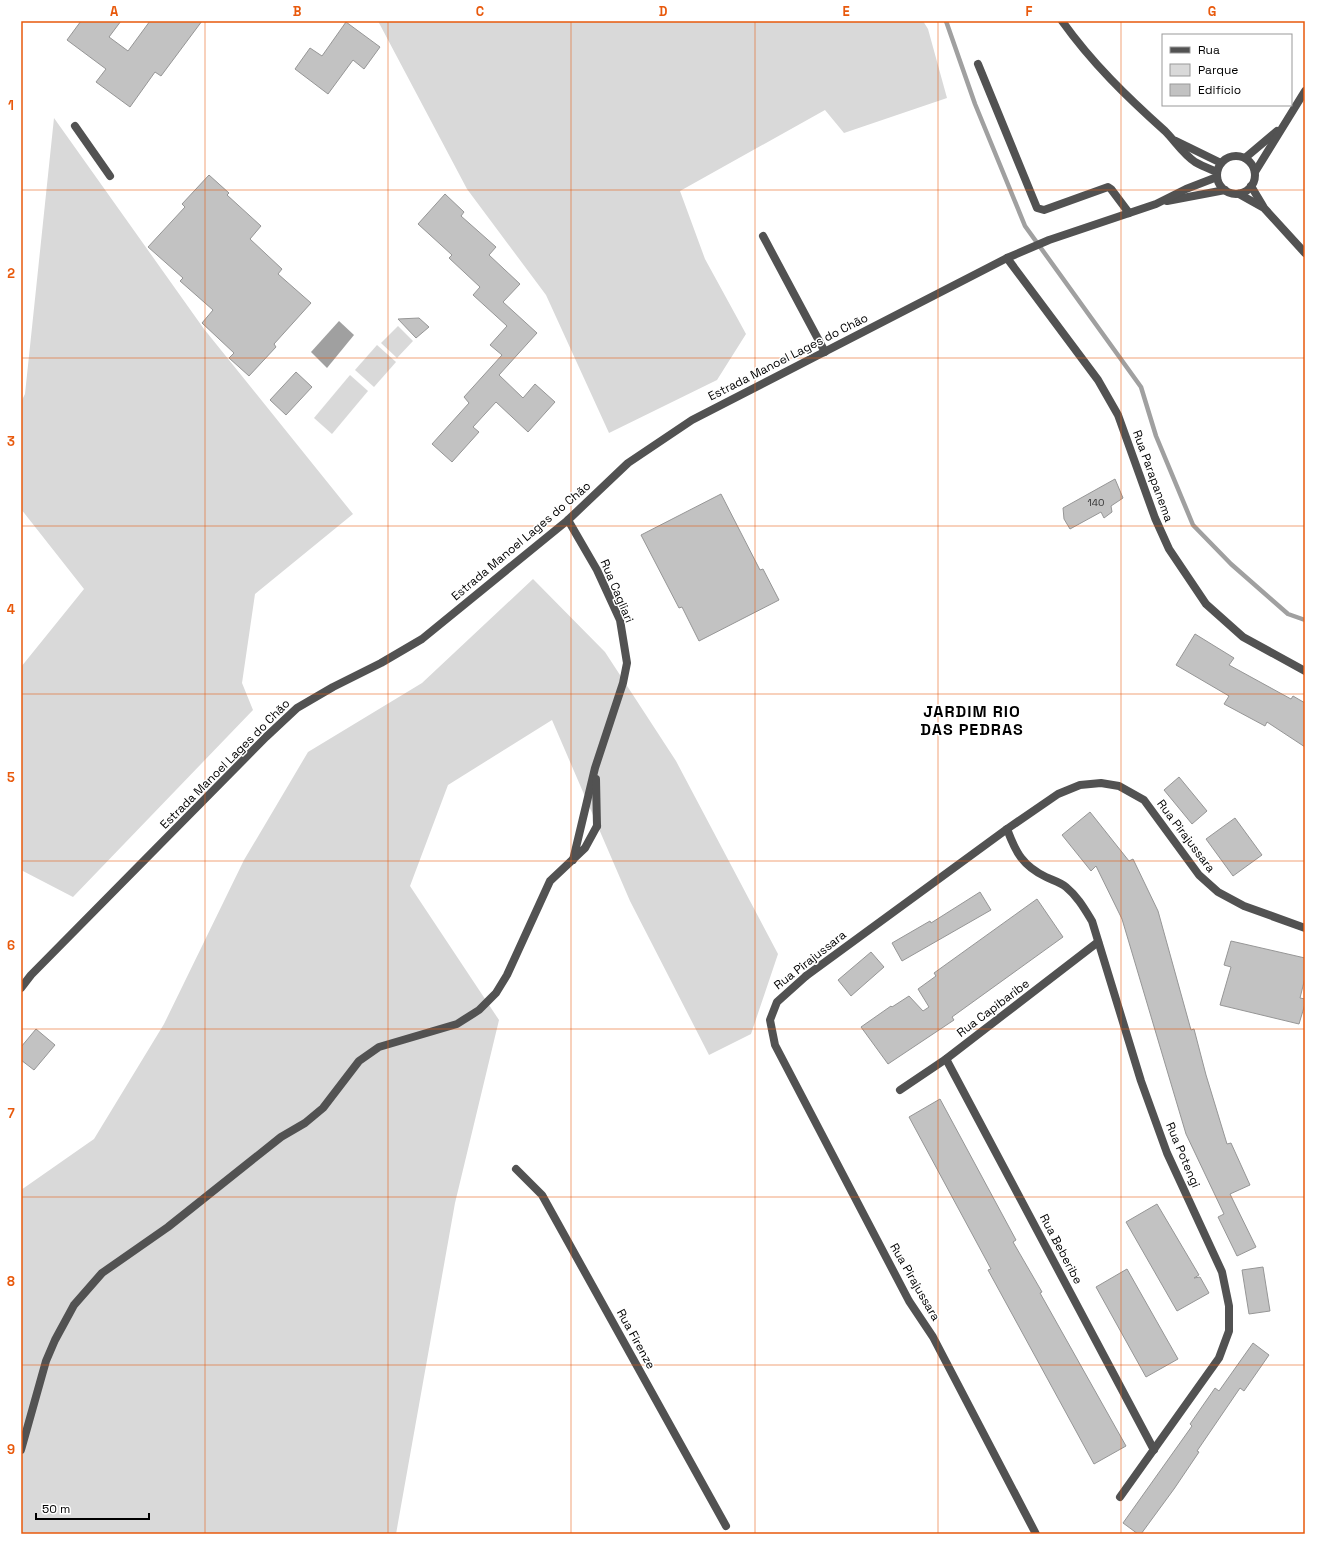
<svg xmlns="http://www.w3.org/2000/svg" width="1326" height="1555" viewBox="0 0 1326 1555" font-family="'Space Grotesk',sans-serif">
<style>
.green{fill:#d9d9d9}
.water{fill:#a0a0a0}
.lines{fill:none;stroke-linecap:round;stroke-linejoin:round}
.stream{stroke:#a0a0a0;stroke-width:4.5}
.building{fill:#c2c2c2;stroke:#969696}
.service{stroke:#525252;stroke-width:8}
.minor{stroke:#525252;stroke-width:8}
.tertiary{stroke:#525252;stroke-width:8}
.grid{fill:none;stroke:#e8590c;stroke-width:1;stroke-opacity:0.55}
.labels{text-anchor:middle;stroke-width:3;stroke-linejoin:round;paint-order:stroke}
.number-label{font-size:10px;fill:#303030}
.street-label{font-size:12px;fill:#000;stroke:#fff}
.district-label{font-size:16px;font-weight:bold;letter-spacing:1px;fill:#000;stroke:#fff}
.neatline{fill:none;stroke:#e8590c;stroke-width:1.5}
.grid-label{font-size:13px;text-anchor:middle;font-weight:bold;fill:#e8590c}
</style>
<rect width="100%" height="100%" fill="#fff"/>
<g class="green">
<polygon points="378,21 923,21 928,29 947,98 844,133 825,110 680,191 705,259 746,334 717,380 609,433 546,295 467,189"/>
<polygon points="54,118 204,329 353,514 255,594 242,683 253,710 73,897 21,870 21,667 84,589 21,509 21,402 25,394"/>
<polygon points="398,326 413,341 397,358 381,343"/>
<polygon points="377,345 396,362 374,387 355,370"/>
<polygon points="350,375 368,391 332,434 314,418"/>
<polygon points="533,579 605,652 676,761 778,954 751,1034 709,1055 630,901 552,720 448,785 410,886 499,1020 455,1203 396,1534 21,1534 21,1190 94,1139 164,1024 244,860 308,752 422,683"/>
</g>
<polygon class="water" points="339,321 354,335 327,368 311,352"/>
<g class="lines">
<polyline class="stream" points="946,21 975,104 1025,226 1141,387 1156,436 1193,525 1231,564 1288,614 1305,620"/>
</g>
<g class="building">
<polygon points="81,21 121,21 109,37 128,51 150,21 202,21 161,76 155,72 130,107 96,82 106,69 67,40"/>
<polygon points="346,22 380,47 364,69 353,60 328,94 295,69 310,48 322,56"/>
<polygon points="209,175 229,193 227,195 261,226 250,239 282,269 278,274 311,303 274,344 276,347 249,376 229,358 234,353 202,323 213,310 180,281 183,278 148,247 185,207 182,204"/>
<polygon points="445,194 464,212 461,216 496,247 489,255 520,284 503,302 537,333 499,375 523,398 535,384 555,402 528,432 496,402 473,427 479,432 452,462 432,444 469,403 464,397 502,355 490,345 507,326 473,295 480,287 449,258 452,255 418,224"/>
<polygon points="419,318 429,327 416,338 398,319"/>
<polygon points="296,372 312,387 286,415 270,400"/>
<polygon points="1115,479 1123,498 1111,506 1112,512 1104,518 1101,512 1070,529 1064,519 1063,508"/>
<polygon points="721,494 760,570 763,569 779,600 699,641 682,607 679,608 641,535"/>
<polygon points="1195,634 1234,658 1229,665 1291,699 1293,696 1305,703 1305,747 1267,722 1265,726 1224,704 1229,696 1176,665"/>
<polygon points="1179,777 1207,811 1192,824 1164,790"/>
<polygon points="1090,812 1129,861 1133,859 1158,911 1191,1030 1194,1029 1206,1075 1227,1144 1231,1143 1250,1185 1230,1194 1256,1247 1237,1256 1218,1217 1224,1214 1186,1134 1122,919 1096,866 1091,871 1062,835"/>
<polygon points="1235,818 1262,855 1233,876 1206,839"/>
<polygon points="980,892 991,910 902,961 892,943 930,921 931,923"/>
<polygon points="1037,899 1063,937 952,1017 954,1020 888,1064 861,1027 891,1006 892,1007 909,996 923,1011 929,1007 918,989 936,976 934,973"/>
<polygon points="1231,941 1305,958 1305,978 1300,998 1305,999 1305,1004 1299,1024 1220,1005 1231,967 1224,965"/>
<polygon points="871,952 884,967 851,996 838,980"/>
<polygon points="36,1029 55,1045 34,1070 21,1060 21,1047"/>
<polygon points="940,1099 1016,1240 1013,1242 1042,1292 1040,1293 1126,1446 1094,1464 988,1270 991,1269 909,1117"/>
<polygon points="1157,1204 1199,1275 1194,1278 1200,1277 1209,1293 1177,1311 1126,1222"/>
<polygon points="1263,1267 1270,1311 1249,1314 1242,1270"/>
<polygon points="1127,1269 1178,1359 1146,1377 1096,1287"/>
<polygon points="1253,1343 1269,1355 1244,1391 1240,1388 1197,1451 1199,1452 1174,1489 1141,1534 1138,1534 1123,1523 1192,1426 1190,1424 1215,1388 1219,1391"/>
</g>
<g class="lines">
<g class="service">
<polyline points="978,64 1037,208 1044,210 1108,187 1111,189 1129,213"/>
<polyline points="763,236 825,352"/>
<polyline points="806,976 777,1002 770,1020 775,1045 909,1301 933,1337 1036,1534"/>
<polyline points="516,1169 542,1195 726,1526"/>
<polyline points="21,1450 46,1361 55,1340 74,1305 102,1273 168,1227 281,1137 305,1123 323,1108 359,1061 379,1047 457,1024 479,1010 496,993 507,975 550,881 585,848 597,826"/>
</g>
<g class="minor">
<path d="M 1062,21 C 1092,63 1127,97 1165,131 C 1175,141 1183,154 1195,162 C 1202,166 1210,169 1217,172"/>
<polyline points="75,126 110,176"/>
<polyline points="1176,141 1221,163"/>
<polyline points="1251,186 1263,206"/>
<polyline points="1239,194 1264,208 1305,253"/>
<polyline points="1007,258 1098,380 1118,415 1155,518 1169,549 1206,604 1243,637 1305,671"/>
<polyline points="568,520 597,570 620,620 627,663 623,683 595,768 573,860"/>
<polyline points="596,779 597,826"/>
<path d="M 1007,829 C 1016,853 1023,866 1046,877 C 1052,880 1060,882 1066,887 C 1077,896 1084,908 1092,921 L 1141,1081 L 1167,1153 L 1222,1272 L 1229,1306 L 1229,1331 L 1219,1358 L 1120,1497"/>
<polyline points="806,976 1007,829 1058,794 1080,785 1101,783 1119,786 1144,800 1199,875 1218,892 1244,906 1305,928"/>
<polyline points="946,1059 1154,1450"/>
<polyline points="900,1090 946,1059 1098,942"/>
</g>
<g class="tertiary">
<circle cx="1236" cy="175" r="19"/>
<polyline points="1245,158 1277,131"/>
<polyline points="1255,172 1305,91"/>
<polyline points="1167,201 1225,190"/>
<polyline points="21,988 31,975 266,737 297,708 333,687 381,663 422,639 568,520 628,463 692,420 1007,258 1049,240 1156,204 1186,189 1217,177"/>
</g>
</g>
<path class="grid" d="M 205,21 L 205,1534M 388,21 L 388,1534M 571,21 L 571,1534M 755,21 L 755,1534M 938,21 L 938,1534M 1121,21 L 1121,1534M 21,190 L 1305,190M 21,358 L 1305,358M 21,526 L 1305,526M 21,694 L 1305,694M 21,861 L 1305,861M 21,1029 L 1305,1029M 21,1197 L 1305,1197M 21,1365 L 1305,1365"/>
<g class="labels">
<g class="number-label">
<text x="1096" y="506">140</text>
</g>
<g class="street-label">
<text transform="translate(788 357) rotate(-27)" y="4">Estrada Manoel Lages do Chão</text>
<text transform="translate(1153 476) rotate(70)" y="4">Rua Parapanema</text>
<text transform="translate(521 541) rotate(-40)" y="4">Estrada Manoel Lages do Chão</text>
<text transform="translate(617 591) rotate(67)" y="4">Rua Cagliari</text>
<text transform="translate(225 764) rotate(-45)" y="4">Estrada Manoel Lages do Chão</text>
<text transform="translate(1186 836) rotate(53)" y="4">Rua Pirajussara</text>
<text transform="translate(810 960) rotate(-38)" y="4">Rua Pirajussara</text>
<text transform="translate(993 1008) rotate(-37)" y="4">Rua Capibaribe</text>
<text transform="translate(1183 1155) rotate(67)" y="4">Rua Potengi</text>
<text transform="translate(1061 1249) rotate(62)" y="4">Rua Beberibe</text>
<text transform="translate(915 1282) rotate(60)" y="4">Rua Pirajussara</text>
<text transform="translate(636 1339) rotate(61)" y="4">Rua Firenze</text>
</g>
<g class="district-label">
<text x="972" y="717">JARDIM RIO<tspan x="972" dy="18">DAS PEDRAS</tspan></text>
</g>
</g>
<rect width="1326" height="1555" fill="none" stroke="#ffffff" stroke-width="44"/>
<rect x="1162" y="34" width="130" height="72" fill="#ffffff" stroke="#999999"/>
<rect x="1170" y="47" width="20" height="6" fill="#525252" stroke="#999999"/>
<text x="1198" y="54" font-size="12" fill="#000000">Rua</text>
<rect x="1170" y="64" width="20" height="12" fill="#d9d9d9" stroke="#999999"/>
<text x="1198" y="74" font-size="12" fill="#000000">Parque</text>
<rect x="1170" y="84" width="20" height="12" fill="#c2c2c2" stroke="#999999"/>
<text x="1198" y="94" font-size="12" fill="#000000">Edifício</text>
<path d="M36 1513v6h113v-6" fill="none" stroke="#000000" stroke-width="2"/>
<text x="42" y="1513" font-size="12" fill="#000000" stroke="#ffffff" stroke-width="3" paint-order="stroke">50 m</text>
<rect x="22" y="22" width="1282" height="1511" class="neatline"/>
<g class="grid-label">
<text x="114" y="16">A</text>
<text x="297" y="16">B</text>
<text x="480" y="16">C</text>
<text x="663" y="16">D</text>
<text x="846" y="16">E</text>
<text x="1029" y="16">F</text>
<text x="1212" y="16">G</text>
<text x="11" y="110">1</text>
<text x="11" y="278">2</text>
<text x="11" y="446">3</text>
<text x="11" y="614">4</text>
<text x="11" y="782">5</text>
<text x="11" y="950">6</text>
<text x="11" y="1118">7</text>
<text x="11" y="1286">8</text>
<text x="11" y="1454">9</text>
</g>
</svg>
